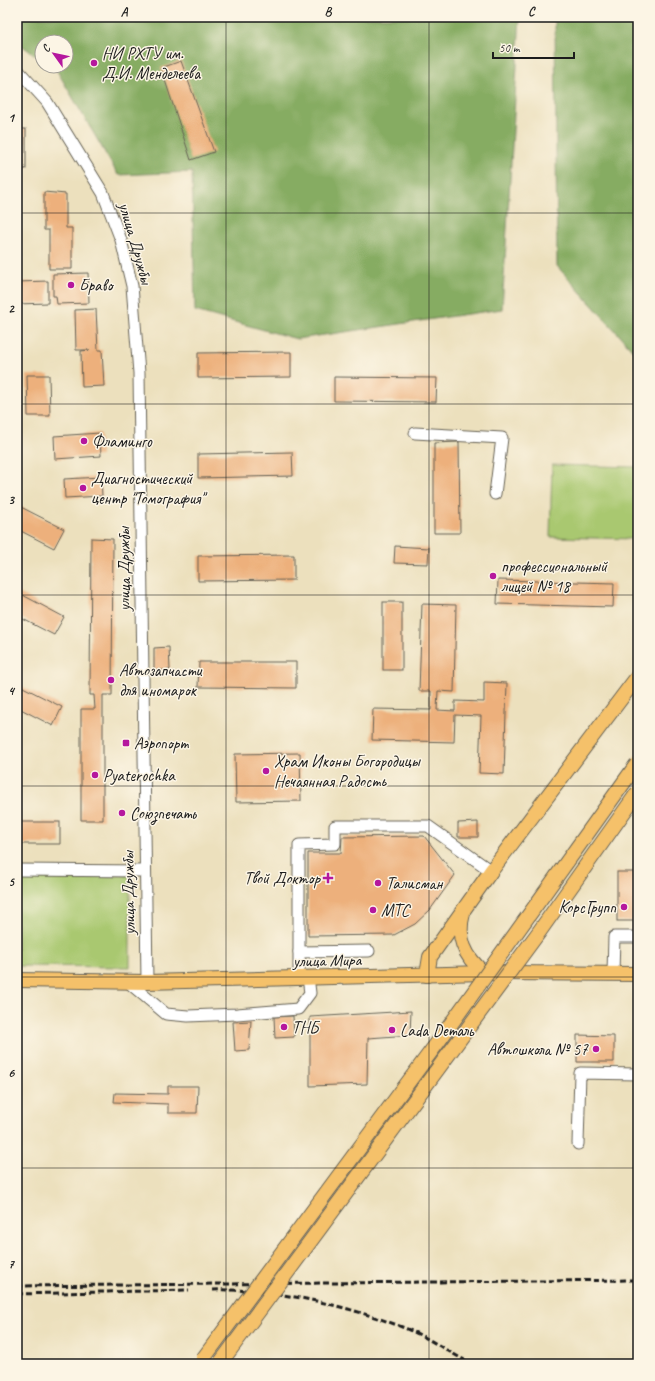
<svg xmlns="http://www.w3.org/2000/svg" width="655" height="1381" viewBox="0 0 655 1381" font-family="Caveat,sans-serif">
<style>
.green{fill:#a9c86f;stroke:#627246}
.forest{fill:#86ac62;stroke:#51643f}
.building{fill:#edb07b}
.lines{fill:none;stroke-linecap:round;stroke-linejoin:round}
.minor-casing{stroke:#656154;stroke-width:13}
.major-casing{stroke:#656154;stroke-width:16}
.minor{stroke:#fff;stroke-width:11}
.major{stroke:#f5c16b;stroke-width:14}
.rail{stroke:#1c1c1c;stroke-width:3;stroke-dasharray:6 3;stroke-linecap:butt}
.major-bridge-casing{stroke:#656154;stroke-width:16;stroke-linecap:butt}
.major-bridge{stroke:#f5c16b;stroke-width:14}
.grid{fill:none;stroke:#1c1c1c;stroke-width:1;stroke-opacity:0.55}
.poi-dot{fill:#b5179e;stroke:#fcf5e5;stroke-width:1.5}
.labels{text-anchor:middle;stroke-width:3;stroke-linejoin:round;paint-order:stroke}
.poi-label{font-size:17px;fill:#1c1c1c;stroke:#fcf5e5;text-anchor:start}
.street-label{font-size:17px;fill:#1c1c1c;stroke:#fcf5e5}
.neatline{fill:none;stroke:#1c1c1c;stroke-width:1.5}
.grid-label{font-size:13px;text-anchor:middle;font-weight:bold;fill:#1c1c1c}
</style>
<rect width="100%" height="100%" fill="#fcf5e5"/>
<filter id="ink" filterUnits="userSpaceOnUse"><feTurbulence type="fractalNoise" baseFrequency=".025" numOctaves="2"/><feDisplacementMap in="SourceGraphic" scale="8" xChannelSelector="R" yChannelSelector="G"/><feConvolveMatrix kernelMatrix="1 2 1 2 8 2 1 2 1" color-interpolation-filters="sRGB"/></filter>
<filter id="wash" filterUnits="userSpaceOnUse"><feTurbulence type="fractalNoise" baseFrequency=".012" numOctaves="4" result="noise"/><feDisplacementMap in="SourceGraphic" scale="16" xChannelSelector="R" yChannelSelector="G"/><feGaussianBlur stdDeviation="0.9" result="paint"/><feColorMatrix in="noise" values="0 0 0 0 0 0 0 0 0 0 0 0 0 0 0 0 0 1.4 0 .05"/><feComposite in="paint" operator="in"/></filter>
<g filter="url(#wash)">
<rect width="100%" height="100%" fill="#ece0bd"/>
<g class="green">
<polygon points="552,465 638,467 638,539 550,537"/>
<polygon points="130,875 130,967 17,966 17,876"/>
</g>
<g class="forest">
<polygon points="17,17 520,17 502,309 297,339 195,311 192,172 118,175 56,69 51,66 66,66 66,42 42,42 42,60 17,42"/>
<polygon points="555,17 638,17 638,356 557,266"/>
</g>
<g id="blocks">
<g class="building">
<polygon points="181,61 214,152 191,160 161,68"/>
<rect x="17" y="129" width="9" height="40"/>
<polygon points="44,192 66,194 66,228 72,228 72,269 49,269 49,230 44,230"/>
<polygon points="88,273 89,303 57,304 56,296 53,296 53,274"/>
<polygon points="48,281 48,303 17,304 17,282"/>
<polygon points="96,309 98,350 102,350 104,386 82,387 81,351 90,350 76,350 75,310"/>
<polygon points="291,352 291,377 198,378 198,353"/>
<polygon points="27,375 49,375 50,416 28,416"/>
<polygon points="334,377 437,378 436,402 334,401"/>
<polygon points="100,433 101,456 55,459 54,436"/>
<polygon points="459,442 460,533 434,533 434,443"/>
<polygon points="292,452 293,476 198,478 198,454"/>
<polygon points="101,477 102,496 65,498 64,479"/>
<polygon points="17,505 64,529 54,548 17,529"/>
<polygon points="91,538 113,539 112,695 103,695 103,820 81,820 81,709 95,709 94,695 90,695"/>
<polygon points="395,546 429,548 428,564 394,563"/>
<polygon points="294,555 294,580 198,581 198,556"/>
<polygon points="498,580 614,583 613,607 497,604"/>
<polygon points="17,592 64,617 54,635 17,616"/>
<rect x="383" y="602" width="19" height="68"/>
<polygon points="422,604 456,605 454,692 438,691 437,710 455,711 455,701 484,702 484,682 507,683 504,774 479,773 481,716 455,715 454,742 372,740 373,709 431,710 431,691 419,691"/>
<polygon points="169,647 170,670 154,670 154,648"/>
<polygon points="199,662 296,662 296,688 198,687"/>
<polygon points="17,684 62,707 53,726 17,707"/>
<polygon points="300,753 301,801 236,802 235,754"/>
<rect x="17" y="822" width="43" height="22"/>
<polygon points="478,822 478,837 458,837 458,823"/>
<polygon points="424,836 455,875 430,910 415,924 394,935 308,936 308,853 341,853 342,837"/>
<rect x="617" y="872" width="21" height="49"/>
<polygon points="411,1011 410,1035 368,1038 367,1084 310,1086 310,1017"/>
<polygon points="293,1016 294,1037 275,1038 274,1017"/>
<polygon points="251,1021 249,1050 235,1051 233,1022"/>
<polygon points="577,1035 614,1036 614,1062 577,1062"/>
<polygon points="168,1086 198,1086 197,1113 168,1113 168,1104 114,1102 115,1093 168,1094"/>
</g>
</g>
</g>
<g filter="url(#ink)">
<use href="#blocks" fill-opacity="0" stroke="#656154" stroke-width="1"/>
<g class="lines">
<defs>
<g id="minor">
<polyline points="17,69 47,102 103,193 121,240 132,286 139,373 147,982"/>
<polyline points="415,433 502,438 495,494"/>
<polyline points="17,870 145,871"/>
<polyline points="299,952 369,951"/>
<polyline points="613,973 614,937 638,937"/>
<polyline points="299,978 299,845 335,844 335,826 428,826 491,871"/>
<polyline points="128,982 166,1014 188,1016 237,1014 298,1009 310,993 308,977"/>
<polyline points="578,1144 580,1073 638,1074"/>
</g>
<g id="major">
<path d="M 463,913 C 456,938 465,957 484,973"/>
<polyline points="427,975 430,957 491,871 638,676"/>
<polyline points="17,980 147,982 484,973 638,974"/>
</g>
</defs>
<use href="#minor" class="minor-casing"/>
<use href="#major" class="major-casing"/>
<use href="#minor" class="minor"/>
<use href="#major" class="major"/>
<g class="rail">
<polyline points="17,1286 638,1280"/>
<path d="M 213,1290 C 273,1288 351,1306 407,1329 C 429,1338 450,1353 472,1364"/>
<polyline points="17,1294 189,1290"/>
</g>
<defs>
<g id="major-bridge">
<polyline points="203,1359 438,1042 637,764"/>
<polyline points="221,1362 539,932 638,792"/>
</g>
</defs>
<use href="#major-bridge" class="major-bridge-casing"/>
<use href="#major-bridge" class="major-bridge"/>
</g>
</g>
<path class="grid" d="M 226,17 L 226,1364M 429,17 L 429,1364M 17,213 L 638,213M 17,404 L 638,404M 17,595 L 638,595M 17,786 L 638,786M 17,977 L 638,977M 17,1168 L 638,1168"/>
<g class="poi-dot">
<circle cx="94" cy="63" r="4"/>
<circle cx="71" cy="285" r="4"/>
<circle cx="84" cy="441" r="4"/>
<circle cx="83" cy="488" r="4"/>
<circle cx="493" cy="576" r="4"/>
<circle cx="111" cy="680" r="4"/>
<rect x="122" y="739" width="8" height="8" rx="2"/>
<circle cx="266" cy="771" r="4"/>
<circle cx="95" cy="775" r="4"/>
<circle cx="122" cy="813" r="4"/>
<path d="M326 872h4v4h4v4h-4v4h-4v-4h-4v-4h4z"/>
<circle cx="378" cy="883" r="4"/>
<circle cx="624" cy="907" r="4"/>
<circle cx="373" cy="910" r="4"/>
<circle cx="284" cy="1027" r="4"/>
<circle cx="392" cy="1030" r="4"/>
<circle cx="596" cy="1049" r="4"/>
</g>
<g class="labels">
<g class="poi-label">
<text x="102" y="59">НИ РХТУ им.<tspan x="102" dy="20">Д.И. Менделеева</tspan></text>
<text x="79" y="291">Браво</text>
<text x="92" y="447">Фламинго</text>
<text x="91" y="484">Диагностический<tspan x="91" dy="20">центр "Томография"</tspan></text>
<text x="501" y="572">профессиональный<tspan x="501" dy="20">лицей № 18</tspan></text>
<text x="119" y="676">Автозапчасти<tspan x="119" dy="20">для иномарок</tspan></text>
<text x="134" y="749">Аэропорт</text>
<text x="274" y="767">Храм Иконы Богородицы<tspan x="274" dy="20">Нечаянная Радость</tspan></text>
<text x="103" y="781">Pyaterochka</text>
<text x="130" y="819">Союзпечать</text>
<text x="320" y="884" text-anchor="end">Твой Доктор</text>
<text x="386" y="889">Талисман</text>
<text x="616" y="913" text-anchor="end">КорсГрупп</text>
<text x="381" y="916">МТС</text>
<text x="292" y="1033">ТНБ</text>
<text x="400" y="1036">Lada Dеталь</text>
<text x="588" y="1055" text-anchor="end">Автошкола № 57</text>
</g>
<g class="street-label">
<text transform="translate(136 243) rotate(74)" y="6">улица Дружбы</text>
<text transform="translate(124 569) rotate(-90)" y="6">улица Дружбы</text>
<text transform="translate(128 893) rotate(-91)" y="6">улица Дружбы</text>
<text transform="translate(327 960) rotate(-1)" y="6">улица Мира</text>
</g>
</g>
<rect width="655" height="1381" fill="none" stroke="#fcf5e5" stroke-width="44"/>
<g transform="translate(54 54) rotate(303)"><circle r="19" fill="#fcf5e5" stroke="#a29e95"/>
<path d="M0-3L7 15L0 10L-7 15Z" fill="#b5179e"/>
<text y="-6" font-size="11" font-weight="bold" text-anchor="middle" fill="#1c1c1c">С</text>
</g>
<path d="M493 52v6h81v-6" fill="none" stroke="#1c1c1c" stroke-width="2"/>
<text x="499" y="52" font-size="12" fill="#1c1c1c" stroke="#fcf5e5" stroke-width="3" paint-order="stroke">50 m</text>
<rect x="22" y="22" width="611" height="1337" class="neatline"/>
<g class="grid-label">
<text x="124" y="16">A</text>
<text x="328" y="16">B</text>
<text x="531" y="16">C</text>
<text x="11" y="122">1</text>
<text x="11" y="313">2</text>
<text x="11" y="504">3</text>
<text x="11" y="695">4</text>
<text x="11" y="886">5</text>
<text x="11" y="1077">6</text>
<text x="11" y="1268">7</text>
</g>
</svg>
